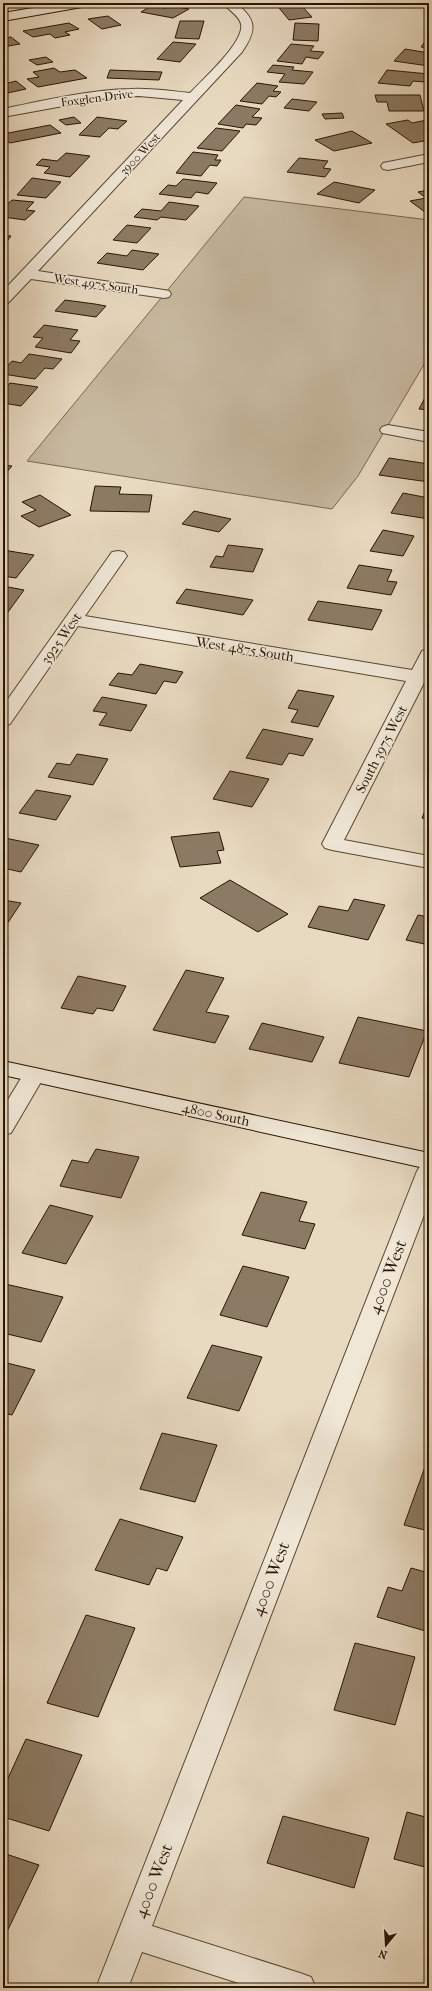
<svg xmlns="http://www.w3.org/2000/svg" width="432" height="1991" viewBox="0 0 432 1991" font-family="'IM FELL French Canon',serif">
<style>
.green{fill:#c7b9a0;stroke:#786750}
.building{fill:#8c7b64;stroke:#281500}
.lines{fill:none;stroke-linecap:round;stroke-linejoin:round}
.street-casing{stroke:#584630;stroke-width:2}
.secondary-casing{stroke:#281500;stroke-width:2}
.street{fill:#f0e7d7;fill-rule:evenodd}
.secondary{fill:#f0e7d7;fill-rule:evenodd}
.labels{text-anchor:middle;stroke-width:3;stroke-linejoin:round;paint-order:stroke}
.far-street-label{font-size:12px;fill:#281500;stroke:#f0e7d7}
.street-label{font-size:14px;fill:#281500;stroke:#f0e7d7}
.near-street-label{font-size:17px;fill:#281500;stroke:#f0e7d7}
</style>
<rect width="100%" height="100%" fill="#e8dac1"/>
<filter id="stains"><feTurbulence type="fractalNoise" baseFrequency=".005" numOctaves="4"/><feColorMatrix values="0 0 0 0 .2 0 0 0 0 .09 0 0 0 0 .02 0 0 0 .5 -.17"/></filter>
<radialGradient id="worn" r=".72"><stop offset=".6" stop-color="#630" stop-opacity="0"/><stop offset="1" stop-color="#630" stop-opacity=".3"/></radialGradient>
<polygon class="green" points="244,197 429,220 429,356 358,476 332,509 27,461"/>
<g class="building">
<polygon points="275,3 299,3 312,17 289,20"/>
<polygon points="151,6 165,8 170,6 189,9 173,18 141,12"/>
<polygon points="108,16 121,25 102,29 88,19"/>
<polygon points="180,21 204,21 199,39 175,38"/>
<polygon points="69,23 79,29 65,32 70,35 55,38 50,34 33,37 23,31"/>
<polygon points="295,23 319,24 318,41 293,40"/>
<polygon points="429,36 429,48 421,47"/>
<polygon points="11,37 20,44 3,47 3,38"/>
<polygon points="173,42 196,44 180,62 157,59"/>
<polygon points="291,44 314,46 310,51 324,52 318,59 306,57 302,64 277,61"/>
<polygon points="405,49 429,53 426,58 429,58 429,66 394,61"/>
<polygon points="46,57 53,62 37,65 29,60"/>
<polygon points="273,65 294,67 292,70 313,72 304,84 279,82 285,74 267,72"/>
<polygon points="54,68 60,72 75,70 87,78 38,87 27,79 39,77 33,72"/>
<polygon points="110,70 162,72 159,80 107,78"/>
<polygon points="387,70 429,74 429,76 425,82 413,81 410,86 378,83"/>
<polygon points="3,79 8,83 16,81 26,89 3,94"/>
<polygon points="257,83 278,86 273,91 281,92 276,97 269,96 262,104 240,101"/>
<polygon points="375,95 420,95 424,111 389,111 387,102 377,102"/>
<polygon points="292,99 317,102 309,111 284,108"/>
<polygon points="236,105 260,109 252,117 262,118 256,125 246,124 243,128 218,124"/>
<polygon points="342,113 344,118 325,119 322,114"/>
<polygon points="74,117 81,123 66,125 59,120"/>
<polygon points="97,117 127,121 118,129 109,128 100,137 79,135"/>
<polygon points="408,120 412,123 427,120 429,122 429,134 425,135 429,140 413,143 386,124"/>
<polygon points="50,125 61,133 10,143 3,138 3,134"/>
<polygon points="216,128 240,131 222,151 197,148"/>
<polygon points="352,131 372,143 334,151 315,140"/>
<polygon points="193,152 218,155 215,160 221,160 217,166 210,165 201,176 176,173"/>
<polygon points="66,153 90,156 70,177 44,173 50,167 36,165 42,159 57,161"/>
<polygon points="299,158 328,161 323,168 331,169 325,177 287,172"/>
<polygon points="32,178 61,182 46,198 17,195"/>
<polygon points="183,179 217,183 208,194 196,192 191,198 159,194 168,185 176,186"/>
<polygon points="334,182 375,190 359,203 317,194"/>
<polygon points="429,190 429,215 410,201 426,198 418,192"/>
<polygon points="12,200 34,202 26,210 35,211 25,220 3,217 3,208"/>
<polygon points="169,202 199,206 186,220 161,217 157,220 134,217 142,209 161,211"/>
<polygon points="127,225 151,228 137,243 113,240"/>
<polygon points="3,235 11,236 4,245 3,245"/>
<polygon points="132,250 159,254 143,270 97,263 107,253 127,256"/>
<polygon points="65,300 95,304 106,306 96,317 55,311"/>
<polygon points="44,325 78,330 70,340 80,341 71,353 35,347 43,338 33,337"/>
<polygon points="29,354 62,359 53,369 45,368 35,379 3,374 3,371 12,361 21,363"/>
<polygon points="10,383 38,387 21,406 3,403 3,391"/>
<polygon points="427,394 429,394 429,410 419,409"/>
<polygon points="389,458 429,464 429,482 379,475"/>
<polygon points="3,465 12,466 3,476"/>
<polygon points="95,486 121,487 119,494 152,495 149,512 90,511"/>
<polygon points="403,493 429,498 429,519 391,513"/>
<polygon points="40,495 71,515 39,527 21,516 36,510 22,502"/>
<polygon points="194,511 231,519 219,532 182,524"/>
<polygon points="383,530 414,536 403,556 370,551"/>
<polygon points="228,545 263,549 253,572 210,567 216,556 223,557"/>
<polygon points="3,550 34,555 16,578 3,576"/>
<polygon points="359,565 392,570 387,581 397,582 391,595 347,588"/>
<polygon points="3,586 24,590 8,612 3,611"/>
<polygon points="186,589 253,600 243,615 176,603"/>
<polygon points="318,601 382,610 372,630 308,620"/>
<polygon points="140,664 183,672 176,683 164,681 156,694 109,685 118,673 132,675"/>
<polygon points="298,690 334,696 318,727 291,722 298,710 288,708"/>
<polygon points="102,697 147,705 131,731 99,725 107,713 93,711"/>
<polygon points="263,729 313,739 303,756 289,753 282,765 246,758"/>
<polygon points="77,754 108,759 93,785 48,777 57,763 70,765"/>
<polygon points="230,771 269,779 252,807 213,799"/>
<polygon points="36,790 71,796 56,820 19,813"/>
<polygon points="429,801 429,819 422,818"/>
<polygon points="219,832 224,850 217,851 221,863 180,867 171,837"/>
<polygon points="5,838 39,845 21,872 3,868 3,841"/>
<polygon points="230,880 288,914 258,932 200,898"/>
<polygon points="354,899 385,905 368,940 308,927 319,906 348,911"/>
<polygon points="3,900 21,903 3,930"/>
<polygon points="418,915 429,917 429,945 406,940"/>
<polygon points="186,970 224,978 206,1012 229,1016 215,1043 153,1030"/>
<polygon points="78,976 126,986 113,1011 97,1008 93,1014 61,1008"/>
<polygon points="358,1017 427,1031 409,1077 339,1063"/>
<polygon points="262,1023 324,1037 312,1062 249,1049"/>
<polygon points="96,1149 139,1157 121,1198 60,1186 72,1160 88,1163"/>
<polygon points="261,1192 307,1202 299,1221 315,1224 305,1249 242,1235"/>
<polygon points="50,1205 93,1216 66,1264 22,1253"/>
<polygon points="243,1266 289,1277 267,1327 220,1315"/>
<polygon points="5,1284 63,1297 41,1342 3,1333 3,1288"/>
<polygon points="212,1345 262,1357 239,1411 187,1398"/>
<polygon points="3,1362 35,1370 12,1415 3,1413"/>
<polygon points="162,1433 217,1445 195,1502 140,1489"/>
<polygon points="426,1464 429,1465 429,1531 404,1525"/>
<polygon points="120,1519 183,1537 167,1571 157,1568 149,1585 95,1570"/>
<polygon points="411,1568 429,1573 429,1632 377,1617 388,1587 402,1591"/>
<polygon points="86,1615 135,1628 98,1717 47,1703"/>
<polygon points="355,1643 415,1657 395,1725 334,1710"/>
<polygon points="26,1739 82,1755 49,1831 3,1817 3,1789"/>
<polygon points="407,1812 429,1818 429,1868 394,1859"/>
<polygon points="283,1816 369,1838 354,1888 267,1863"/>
<polygon points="3,1853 39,1865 3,1940"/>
</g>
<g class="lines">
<defs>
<g id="street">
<path d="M 223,3 L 236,3 C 257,20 257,30 242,52 L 38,271 L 164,290 L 169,291 L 171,294 L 169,297 L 164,298 L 31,279 L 8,303 L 3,304 L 3,291 L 183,100 L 139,96 L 107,98 L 3,117 L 3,109 C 45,100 88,90 131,89 C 151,88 170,91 190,93 C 202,80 245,42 241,24 C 239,15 228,10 223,3 Z"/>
<polygon points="429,154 429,162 388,170 383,169 381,166 383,163"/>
<polygon points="388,425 429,432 429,442 382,433 380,430 382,427"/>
<polygon points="118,551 124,552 127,556 85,616 412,670 422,651 429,649 429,673 427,677 344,840 429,856 429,868 332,850 325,848 322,844 406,681 78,626 10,724 3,726 3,706 112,552"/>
<polygon points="34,1068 42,1070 45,1075 11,1133 3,1135 3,1108 26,1070"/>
<polygon points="429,1163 429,1202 152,1926 300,1973 311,1977 316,1988 254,1988 142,1952 128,1988 96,1988 417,1171 421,1165"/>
</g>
<g id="secondary">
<polygon points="62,3 88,3 82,7 3,21 3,13"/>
<polygon points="3,1061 429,1153 429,1169 3,1075"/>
</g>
</defs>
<use href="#street" class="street-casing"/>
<use href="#secondary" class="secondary-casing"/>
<use href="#street" class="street"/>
<use href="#secondary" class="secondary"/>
</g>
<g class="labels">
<g class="far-street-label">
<text transform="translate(97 98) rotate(-7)" y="4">Foxglen Drive</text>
<text transform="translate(140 154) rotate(-47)" y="4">3900 West</text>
<text transform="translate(96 284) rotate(8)" y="4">West 4975 South</text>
</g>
<g class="street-label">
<text transform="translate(61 638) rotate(-55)" y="5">3925 West</text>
<text transform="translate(245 649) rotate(9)" y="5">West 4875 South</text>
<text transform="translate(381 749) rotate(-63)" y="5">South 3975 West</text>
<text transform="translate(216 1114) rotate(12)" y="5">4800 South</text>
</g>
<g class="near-street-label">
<text transform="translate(387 1277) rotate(-69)" y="6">4000 West</text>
<text transform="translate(270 1579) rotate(-69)" y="6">4000 West</text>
<text transform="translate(153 1881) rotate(-69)" y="6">4000 West</text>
</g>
</g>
<rect width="432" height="1991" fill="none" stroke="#e8dac1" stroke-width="16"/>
<rect x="4" y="4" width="424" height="1983" fill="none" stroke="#281500" stroke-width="2"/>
<rect x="8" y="8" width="416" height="1975" fill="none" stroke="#281500"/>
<g transform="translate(386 1945) rotate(198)" stroke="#f0e7d7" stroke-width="3" paint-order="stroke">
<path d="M0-3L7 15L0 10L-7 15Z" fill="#281500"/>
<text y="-6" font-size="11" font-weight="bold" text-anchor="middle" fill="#281500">N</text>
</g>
<rect width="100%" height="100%" filter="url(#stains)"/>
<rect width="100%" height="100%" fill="url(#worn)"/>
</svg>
